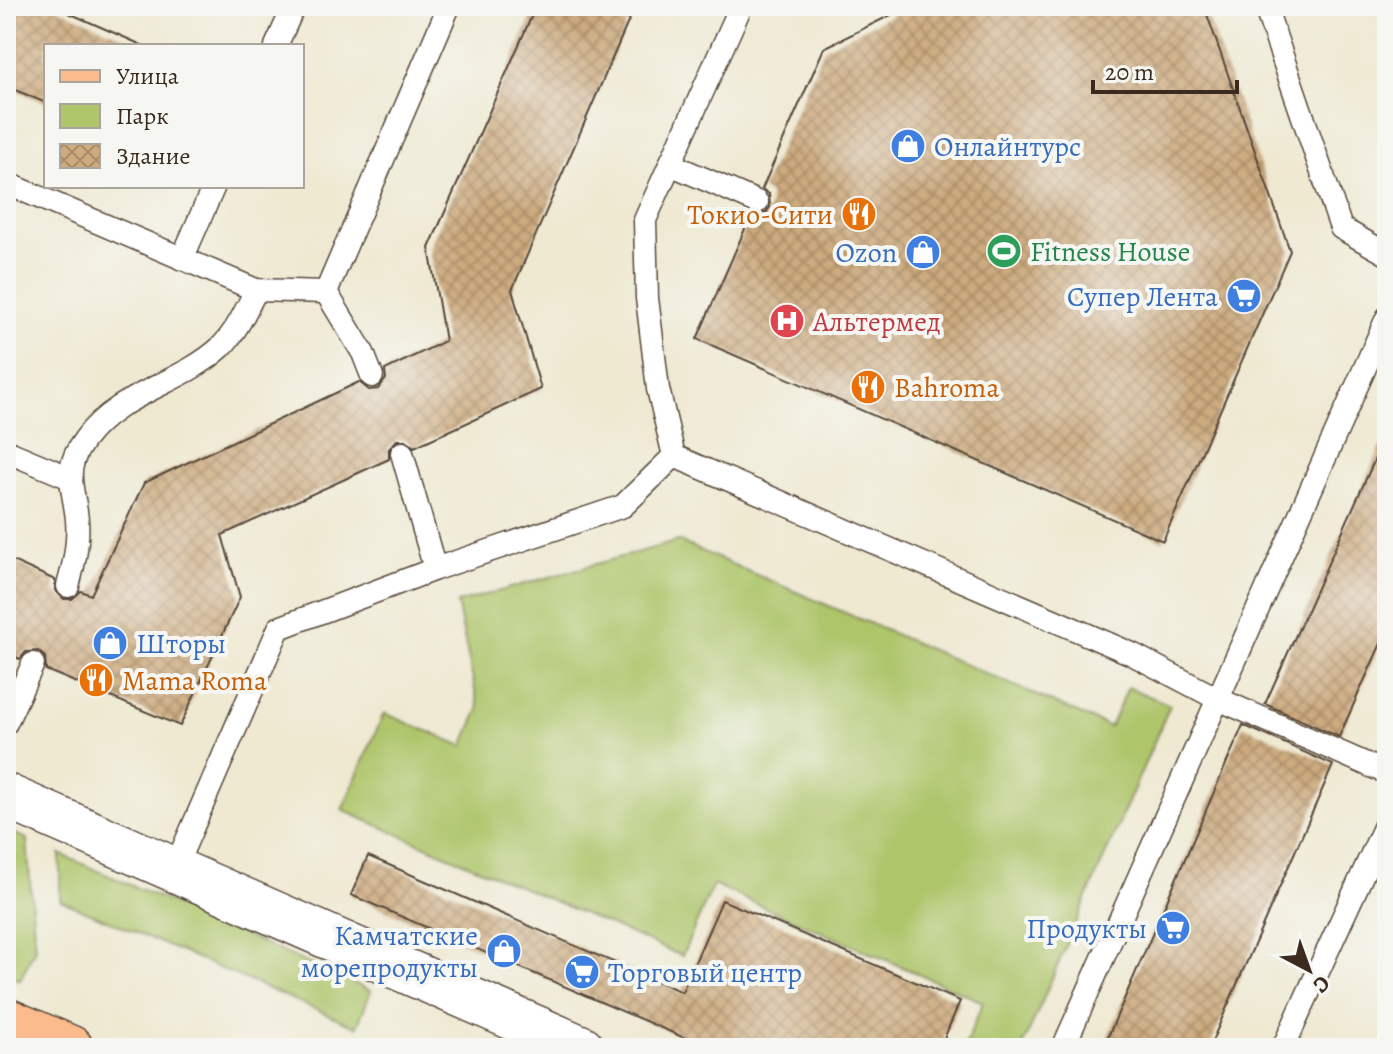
<svg xmlns="http://www.w3.org/2000/svg" width="1393" height="1054" viewBox="0 0 1393 1054" font-family="Alegreya,serif">
<style>
.green{fill:#aec56a;stroke:#747844;stroke-width:2}
.building{fill:url(#building-cross-hatch)}
.lines{fill:none;stroke-linecap:round;stroke-linejoin:round}
.service-casing{stroke:#564739;stroke-width:25}
.minor-casing{stroke:#564739;stroke-width:47}
.primary-casing{stroke:#564739;stroke-width:47}
.service{stroke:#fff;stroke-width:22}
.minor{stroke:#fff;stroke-width:44}
.primary{stroke:#fbbb8c;stroke-width:44}
.labels{text-anchor:middle;stroke-width:8;stroke-linejoin:round;paint-order:stroke}
.shop-label{font-size:28px;fill:#366cbe;stroke:#f6f6f2;text-anchor:end}
.food-label{font-size:28px;fill:#c56008;stroke:#f6f6f2;text-anchor:start}
.leisure-label{font-size:28px;fill:#27864d;stroke:#f6f6f2;text-anchor:start}
.health-label{font-size:28px;fill:#be3a42;stroke:#f6f6f2;text-anchor:start}
</style>
<defs>
<pattern id="building-cross-hatch" width="8" height="8" patternUnits="userSpaceOnUse" patternTransform="scale(2)"><rect width="8" height="8" fill="#cdab7f"/><path d="M0 0l8 8M0 8l8-8" fill="none" stroke="#a88b67"/></pattern>
</defs>
<rect width="100%" height="100%" fill="#f6f6f2"/>
<filter id="ink" filterUnits="userSpaceOnUse"><feTurbulence type="fractalNoise" baseFrequency=".0125" numOctaves="2"/><feDisplacementMap in="SourceGraphic" scale="16" xChannelSelector="R" yChannelSelector="G"/><feConvolveMatrix kernelMatrix="1 2 1 2 8 2 1 2 1" color-interpolation-filters="sRGB"/></filter>
<filter id="wash" filterUnits="userSpaceOnUse"><feTurbulence type="fractalNoise" baseFrequency=".006" numOctaves="4" result="noise"/><feDisplacementMap in="SourceGraphic" scale="32" xChannelSelector="R" yChannelSelector="G"/><feGaussianBlur stdDeviation="1.8" result="paint"/><feColorMatrix in="noise" values="0 0 0 0 0 0 0 0 0 0 0 0 0 0 0 0 0 1.4 0 .05"/><feComposite in="paint" operator="in"/></filter>
<g filter="url(#wash)">
<rect width="100%" height="100%" fill="#efe9d2"/>
<g class="green">
<polygon points="678,541 1110,727 1128,687 1170,705 1022,1048 964,1048 983,1002 713,885 682,956 342,810 384,713 463,746 479,709 457,603"/>
<polygon points="6,830 27,839 35,948 20,980 6,974"/>
<polygon points="60,854 371,991 357,1027 60,900"/>
</g>
<g id="blocks">
<g class="building">
<polygon points="6,6 53,6 144,46 46,46 46,103 6,86"/>
<polygon points="536,6 635,6 512,290 541,389 414,447 406,440 397,440 389,449 389,459 222,535 240,597 180,726 46,670 45,657 38,651 26,652 20,659 6,653 6,558 55,580 55,590 64,599 72,599 81,591 91,595 144,483 359,382 369,390 378,389 386,379 385,370 445,341 429,248"/>
<polygon points="909,6 1204,6 1290,251 1163,541 697,339 751,215 765,214 770,207 769,194 762,189 824,48"/>
<polygon points="1387,432 1387,630 1339,737 1265,704"/>
<polygon points="1243,725 1333,765 1209,1048 1103,1048"/>
<polygon points="368,856 682,992 722,900 960,1001 940,1048 708,1048 351,895"/>
</g>
</g>
</g>
<g filter="url(#ink)">
<use href="#blocks" fill-opacity="0" stroke="#564739" stroke-width="2"/>
<g class="lines">
<defs>
<g id="service">
<polyline points="1265,6 1341,228 1387,254"/>
<polyline points="276,46 294,6"/>
<polyline points="670,164 757,202"/>
<polyline points="6,183 256,290 326,292"/>
<polyline points="182,259 214,186"/>
<polyline points="326,292 449,6"/>
<polyline points="326,292 363,353 372,376"/>
<polyline points="6,451 68,477"/>
<polyline points="402,453 435,569"/>
<polyline points="674,456 1132,654 1218,699 1387,773"/>
<path d="M 68,586 C 74,564 79,543 77,520 C 74,486 61,471 85,439 C 118,393 181,384 221,347 C 237,331 246,310 256,290"/>
<polyline points="6,723 33,664"/>
<polyline points="174,870 279,628 435,569 623,506 674,456 658,389 647,298 645,220 741,6"/>
<polyline points="1063,1048 1387,318"/>
<polyline points="1283,1048 1387,821"/>
</g>
<polyline id="minor" points="6,796 582,1048"/>
<polyline id="primary" points="6,1020 71,1048"/>
</defs>
<use href="#service" class="service-casing"/>
<use href="#minor" class="minor-casing"/>
<use href="#primary" class="primary-casing"/>
<use href="#service" class="service"/>
<use href="#minor" class="minor"/>
<use href="#primary" class="primary"/>
</g>
</g>
<defs>
<symbol id="shop-disc" viewBox="-11 -11 22 22"><circle r="9.5" fill="#3f7fe0" stroke="#f6f6f2"/><path d="M-5-2.5h2.3a2.7 3.5 0 0 1 5.4 0H5L5.5 6h-11ZM-1.5-2.5h3a1.5 2.3 0 0 0-3 0Z" fill="#fff"/></symbol>
<symbol id="restaurant-disc" viewBox="-11 -11 22 22"><circle r="9.5" fill="#e8710a" stroke="#f6f6f2"/><path d="M-5-6h1v4h1v-4h1v4h1v-4h1v5L-1.5 .5V6h-2V.5L-5-1ZM5-6V6H3V1.5H1.5Q1.5-4 5-6Z" fill="#fff"/></symbol>
<symbol id="stadium-disc" viewBox="-11 -11 22 22"><circle r="9.5" fill="#2e9e5b" stroke="#f6f6f2"/><path d="M0-5a6.5 5 0 1 0 0 10a6.5 5 0 1 0 0-10ZM-3.5-1.8h7v3.6h-7Z" fill="#fff"/></symbol>
<symbol id="supermarket-disc" viewBox="-11 -11 22 22"><circle r="9.5" fill="#3f7fe0" stroke="#f6f6f2"/><path d="M-6-5.5h2.5l.6 2H6L4.5 2H-2.5L-4.4-4H-6ZM-1.5 3.2a1.3 1.3 0 1 0 .1 0ZM3 3.2a1.3 1.3 0 1 0 .1 0Z" fill="#fff"/></symbol>
<symbol id="hospital-disc" viewBox="-11 -11 22 22"><circle r="9.5" fill="#e0444e" stroke="#f6f6f2"/><path d="M-5-5h3v3.5h4V-5h3V5h-3V1.5h-4V5h-3Z" fill="#fff"/></symbol>
</defs>
<g fill-rule="evenodd">
<use href="#shop-disc" x="888" y="126" width="40" height="40"/>
<use href="#restaurant-disc" x="839" y="194" width="40" height="40"/>
<use href="#stadium-disc" x="984" y="231" width="40" height="40"/>
<use href="#shop-disc" x="903" y="232" width="40" height="40"/>
<use href="#supermarket-disc" x="1224" y="276" width="40" height="40"/>
<use href="#hospital-disc" x="767" y="301" width="40" height="40"/>
<use href="#restaurant-disc" x="848" y="367" width="40" height="40"/>
<use href="#shop-disc" x="90" y="623" width="40" height="40"/>
<use href="#restaurant-disc" x="76" y="660" width="40" height="40"/>
<use href="#supermarket-disc" x="1153" y="908" width="40" height="40"/>
<use href="#shop-disc" x="484" y="931" width="40" height="40"/>
<use href="#supermarket-disc" x="562" y="952" width="40" height="40"/>
</g>
<g class="labels">
<g class="shop-label">
<text x="934" y="156" text-anchor="start">Онлайнтурс</text>
<text x="897" y="262">Ozon</text>
<text x="1218" y="306">Супер Лента</text>
<text x="136" y="653" text-anchor="start">Шторы</text>
<text x="1147" y="938">Продукты</text>
<text x="478" y="945">Камчатские<tspan x="478" dy="32">морепродукты</tspan></text>
<text x="608" y="982" text-anchor="start">Торговый центр</text>
</g>
<g class="food-label">
<text x="833" y="224" text-anchor="end">Токио-Сити</text>
<text x="894" y="397">Bahroma</text>
<text x="122" y="690">Mama Roma</text>
</g>
<g class="leisure-label">
<text x="1030" y="261">Fitness House</text>
</g>
<g class="health-label">
<text x="813" y="331">Альтермед</text>
</g>
</g>
<rect width="1393" height="1054" fill="none" stroke="#f6f6f2" stroke-width="32"/>
<rect x="44" y="44" width="260" height="144" fill="#f6f6f2" stroke="#aba49d" stroke-width="2"/>
<rect x="60" y="70" width="40" height="12" fill="#fbbb8c" stroke="#aba49d" stroke-width="2"/>
<text x="116" y="84" font-size="24" fill="#3b2a1e">Улица</text>
<rect x="60" y="104" width="40" height="24" fill="#aec56a" stroke="#aba49d" stroke-width="2"/>
<text x="116" y="124" font-size="24" fill="#3b2a1e">Парк</text>
<rect x="60" y="144" width="40" height="24" fill="url(#building-cross-hatch)" stroke="#aba49d" stroke-width="2"/>
<text x="116" y="164" font-size="24" fill="#3b2a1e">Здание</text>
<g transform="translate(1309 970) rotate(139)" stroke="#f6f6f2" stroke-width="6" paint-order="stroke">
<path d="M0-6L14 30L0 20L-14 30Z" fill="#3b2a1e"/>
<text y="-12" font-size="22" font-weight="bold" text-anchor="middle" fill="#3b2a1e">С</text>
</g>
<path d="M1093 80v12h144v-12" fill="none" stroke="#3b2a1e" stroke-width="4"/>
<text x="1105" y="80" font-size="24" fill="#3b2a1e" stroke="#f6f6f2" stroke-width="6" paint-order="stroke">20 m</text>
</svg>
